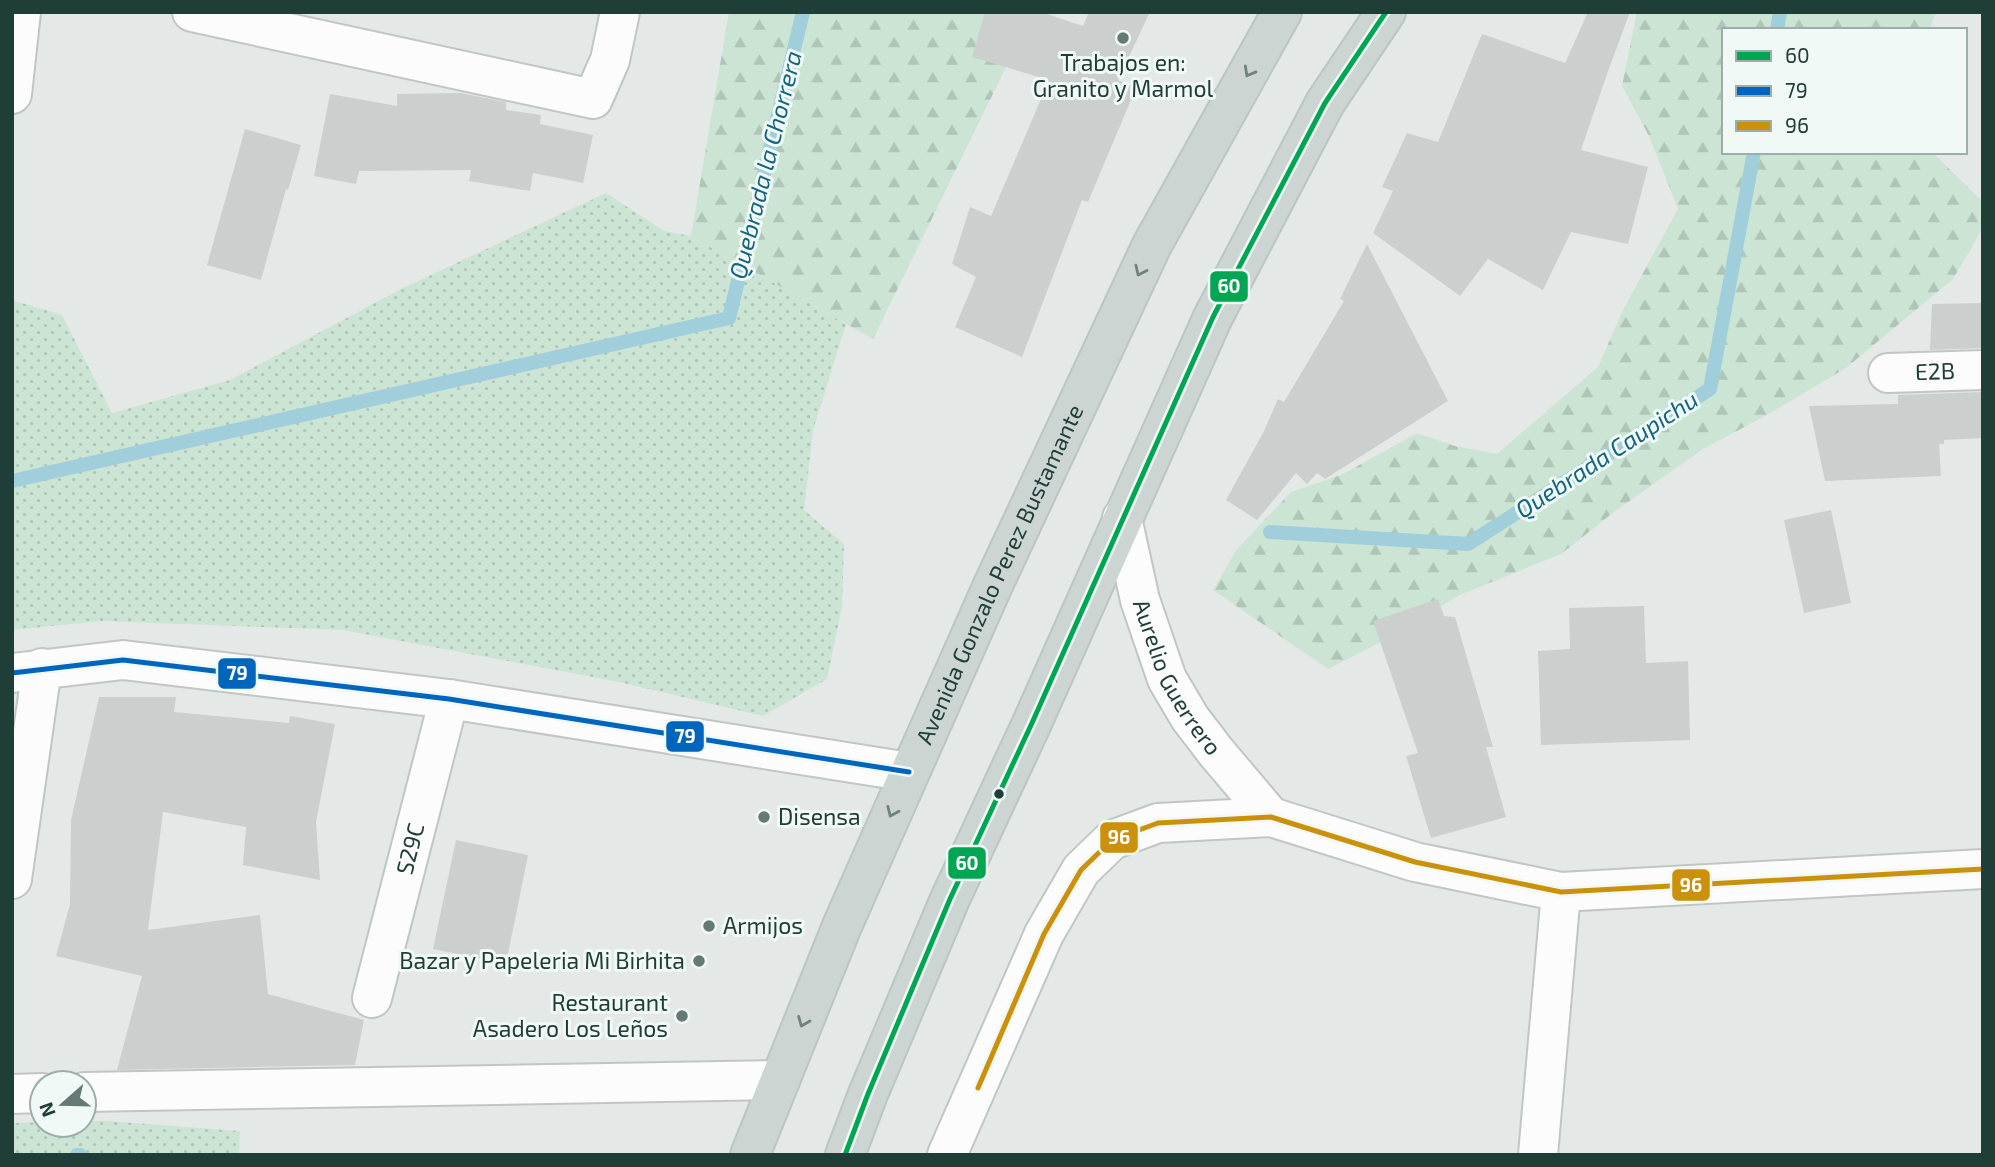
<svg xmlns="http://www.w3.org/2000/svg" width="1995" height="1167" viewBox="0 0 1995 1167" font-family="'Exo 2',sans-serif">
<style>
.grass{fill:url(#grass-dots)}
.forest{fill:url(#forest-firs)}
.lines{fill:none;stroke-linecap:round;stroke-linejoin:round}
.stream{stroke:#a1cedb;stroke-width:14}
.building{fill:#cbd0ce}
.minor-casing{stroke:#c1c6c4;stroke-width:42}
.major-casing{stroke:#bcc5c3;stroke-width:42}
.minor{stroke:#fbfcfb;stroke-width:38}
.major{stroke:#cdd5d3;stroke-width:38}
.bus-1-casing{stroke:#f1f9f6;stroke-width:10}
.bus-2-casing{stroke:#f1f9f6;stroke-width:10}
.bus-3-casing{stroke:#f1f9f6;stroke-width:10}
.bus-1{stroke:#00a651;stroke-width:5}
.bus-2{stroke:#0065bd;stroke-width:5}
.bus-3{stroke:#cc910b;stroke-width:5}
.oneway{stroke:#6e827e}
.poi-dot{fill:#657a75;stroke:#f1f9f6;stroke-width:2.5}
.bus-dot{fill:#203e38;stroke:#f1f9f6;stroke-width:2.5}
.labels{text-anchor:middle;stroke-width:6;stroke-linejoin:round;paint-order:stroke}
.poi-label{font-size:23px;fill:#203e38;stroke:#f1f9f6;text-anchor:start}
.street-label{font-size:23px;fill:#203e38;stroke:#f1f9f6}
.water-label{font-size:24px;font-style:italic;fill:#15657f;stroke:#f1f9f6}
.line-badge{stroke:#f1f9f6;stroke-width:2.5}
.badge-label{font-size:19px;text-anchor:middle;font-weight:bold;fill:#fff}
</style>
<defs>
<pattern id="grass-dots" width="8" height="8" patternUnits="userSpaceOnUse" patternTransform="scale(1.75)"><rect width="8" height="8" fill="#cce4d4"/><path d="M2 2h.1M6 6h.1" fill="none" stroke="#afc5b7" stroke-width="1.8" stroke-linecap="round"/></pattern>
<pattern id="forest-firs" width="22" height="20" patternUnits="userSpaceOnUse" patternTransform="scale(1.75)"><rect width="22" height="20" fill="#cce4d4"/><path d="M5 1l3.5 6h-7zM16 11l3.5 6h-7z" fill="#afc5b7"/></pattern>
</defs>
<rect width="100%" height="100%" fill="#e4e9e7"/>
<g class="grass">
<polygon points="606,193 664,231 691,236 846,324 813,430 804,510 844,544 842,606 827,679 763,716 619,682 343,630 102,621 12,630 12,300 62,315 112,413 230,380 403,288"/>
<polygon points="84,1121 108,1121 240,1131 239,1155 12,1155 12,1123 42,1122 42,1125 84,1125"/>
</g>
<g class="forest">
<polygon points="729,12 1033,12 873,339 691,236"/>
<polygon points="1637,12 1938,12 1933,18 1930,30 1724,30 1724,152 1932,152 1983,202 1983,228 1953,279 1846,368 1767,415 1703,449 1614,512 1561,554 1460,595 1379,643 1328,669 1213,590 1237,549 1291,492 1343,474 1417,433 1455,446 1497,454 1598,367 1623,310 1678,209 1649,136 1622,86"/>
</g>
<g class="lines">
<g class="stream">
<polyline points="1777,30 1780,12"/>
<polyline points="12,481 729,318 803,12"/>
<polyline points="1270,532 1468,544 1710,389 1754,152"/>
<polyline points="77,1155 80,1155"/>
</g>
</g>
<g class="building">
<polygon points="985,12 1041,12 1083,26 1089,12 1150,12 1118,80 1136,88 1088,202 1082,200 1022,357 955,327 976,277 952,264 970,207 991,216 1049,80 972,57"/>
<polygon points="1588,12 1630,12 1607,74 1581,150 1648,167 1628,244 1571,232 1543,290 1488,259 1460,296 1373,233 1393,191 1382,187 1407,133 1438,142 1482,34 1565,63"/>
<polygon points="461,93 506,102 506,110 541,115 540,124 593,135 583,183 533,173 530,191 469,181 471,170 359,171 356,184 314,176 330,94 397,106 397,94"/>
<polygon points="245,129 301,145 288,190 286,189 261,280 207,265"/>
<polygon points="1367,244 1448,401 1325,479 1317,473 1307,484 1296,473 1257,520 1226,500 1264,431 1278,399 1284,402 1344,301 1340,299"/>
<polygon points="1983,303 1983,348 1930,350 1932,304"/>
<polygon points="1983,392 1983,438 1944,440 1944,444 1939,444 1941,476 1825,481 1809,406 1898,404 1898,395"/>
<polygon points="1831,510 1851,603 1804,613 1784,520"/>
<polygon points="1438,599 1444,616 1455,617 1493,747 1486,747 1506,817 1431,838 1406,756 1418,753 1373,621"/>
<polygon points="1644,606 1646,663 1688,661 1690,740 1541,745 1538,651 1570,649 1569,608"/>
<polygon points="99,697 176,697 174,712 289,723 290,716 335,724 316,822 320,880 243,865 246,827 163,812 148,930 260,915 268,994 364,1020 355,1065 117,1070 142,976 56,956 70,904 71,820"/>
<polygon points="456,840 528,855 506,964 433,949"/>
</g>
<g class="lines">
<defs>
<g id="minor">
<polyline points="192,12 593,99 610,60 620,12"/>
<polyline points="12,94 21,12"/>
<path id="s1" d="M 1888,373 L 1983,370"/>
<path id="s2" d="M 1122,518 L 1140,600 L 1167,679 L 1190,718 L 1216,752 L 1271,817"/>
<polyline points="12,673 123,660 449,699 909,772"/>
<polyline points="12,879 42,668"/>
<path id="s3" d="M 372,998 L 449,699"/>
<polyline points="84,1092 780,1080"/>
<polyline points="12,1094 42,1093"/>
<polyline points="947,1155 1044,934 1081,870 1112,840 1158,823 1271,817 1415,862 1561,892 1983,869"/>
<polyline points="1538,1155 1561,892"/>
</g>
<g id="major">
<path id="s4" d="M 750,1155 L 842,926 L 993,585 L 1152,245 L 1282,12"/>
<polyline points="845,1155 868,1094 950,899 1032,723 1213,317 1325,103 1386,12"/>
</g>
</defs>
<use href="#minor" class="minor-casing"/>
<use href="#major" class="major-casing"/>
<use href="#minor" class="minor"/>
<use href="#major" class="major"/>
<defs>
<polyline id="bus-1" points="845,1155 868,1094 950,899 1032,723 1213,317 1325,103 1386,12"/>
<polyline id="bus-2" points="12,673 123,660 449,699 909,772"/>
<polyline id="bus-3" points="978,1088 1044,934 1081,870 1112,840 1158,823 1271,817 1415,862 1561,892 1983,869"/>
</defs>
<use href="#bus-1" class="bus-1-casing"/>
<use href="#bus-2" class="bus-2-casing"/>
<use href="#bus-3" class="bus-3-casing"/>
<use href="#bus-1" class="bus-1"/>
<use href="#bus-2" class="bus-2"/>
<use href="#bus-3" class="bus-3"/>
</g>
<defs><path id="oneway-chevron" d="M-2-3.5L2.5 0L-2 3.5" fill="none" stroke-width="1.6" stroke-linecap="round" stroke-linejoin="round" transform="scale(1.75)"/></defs>
<g class="oneway">
<use href="#oneway-chevron" transform="translate(1249 72) rotate(119)"/>
<use href="#oneway-chevron" transform="translate(1140 271) rotate(115)"/>
<use href="#oneway-chevron" transform="translate(892 812) rotate(114)"/>
<use href="#oneway-chevron" transform="translate(803 1022) rotate(112)"/>
</g>
<g class="poi-dot">
<circle cx="1123" cy="38" r="7"/>
<circle cx="764" cy="817" r="7"/>
<circle cx="709" cy="926" r="7"/>
<circle cx="699" cy="961" r="7"/>
<circle cx="682" cy="1016" r="7"/>
</g>
<circle class="bus-dot" cx="999" cy="794" r="6"/>
<g class="labels">
<g class="poi-label">
<text x="1123" y="71" text-anchor="middle">Trabajos en:<tspan x="1123" dy="26">Granito y Marmol</tspan></text>
<text x="778" y="825">Disensa</text>
<text x="723" y="934">Armijos</text>
<text x="685" y="969" text-anchor="end">Bazar y Papeleria Mi Birhita</text>
<text x="668" y="1011" text-anchor="end">Restaurant<tspan x="668" dy="26">Asadero Los Leños</tspan></text>
</g>
<g class="street-label">
<text dy="8" stroke="none"><textPath href="#s1" startOffset="47">E2B</textPath></text>
<text dy="8" stroke="none"><textPath href="#s4" startOffset="632">Avenida Gonzalo Perez Bustamante</textPath></text>
<text dy="8" stroke="none"><textPath href="#s2" startOffset="170">Aurelio Guerrero</textPath></text>
<text dy="8" stroke="none"><textPath href="#s3" startOffset="154">S29C</textPath></text>
</g>
<g class="water-label">
<text transform="translate(766 165) rotate(-76)" y="8">Quebrada la Chorrera</text>
<text transform="translate(1607 455) rotate(-33)" y="8">Quebrada Caupichu</text>
</g>
</g>
<g class="line-badge">
<rect x="1209" y="270" width="40" height="33" rx="7" fill="#00a651"/>
<rect x="217" y="657" width="40" height="33" rx="7" fill="#0065bd"/>
<rect x="665" y="720" width="40" height="33" rx="7" fill="#0065bd"/>
<rect x="1099" y="821" width="40" height="33" rx="7" fill="#cc910b"/>
<rect x="947" y="846" width="40" height="34" rx="7" fill="#00a651"/>
<rect x="1671" y="868" width="40" height="34" rx="7" fill="#cc910b"/>
</g>
<g class="badge-label">
<text x="1229" y="293">60</text>
<text x="237" y="680">79</text>
<text x="685" y="743">79</text>
<text x="1119" y="844">96</text>
<text x="967" y="870">60</text>
<text x="1691" y="892">96</text>
</g>
<rect width="1995" height="1167" fill="none" stroke="#203e38" stroke-width="28"/>
<rect x="1722" y="28" width="245" height="126" fill="#f1f9f6" stroke="#9daeaa" stroke-width="2"/>
<rect x="1736" y="51" width="35" height="10" fill="#00a651" stroke="#9daeaa" stroke-width="2"/>
<text x="1785" y="63" font-size="21" fill="#203e38">60</text>
<rect x="1736" y="86" width="35" height="10" fill="#0065bd" stroke="#9daeaa" stroke-width="2"/>
<text x="1785" y="98" font-size="21" fill="#203e38">79</text>
<rect x="1736" y="121" width="35" height="10" fill="#cc910b" stroke="#9daeaa" stroke-width="2"/>
<text x="1785" y="133" font-size="21" fill="#203e38">96</text>
<g transform="translate(63 1104) rotate(250)"><circle r="33" fill="#f1f9f6" stroke="#9daeaa" stroke-width="2"/>
<path d="M0-5L12 26L0 18L-12 26Z" fill="#657a75"/>
<text y="-10" font-size="19" font-weight="bold" text-anchor="middle" fill="#203e38">N</text>
</g>
</svg>
